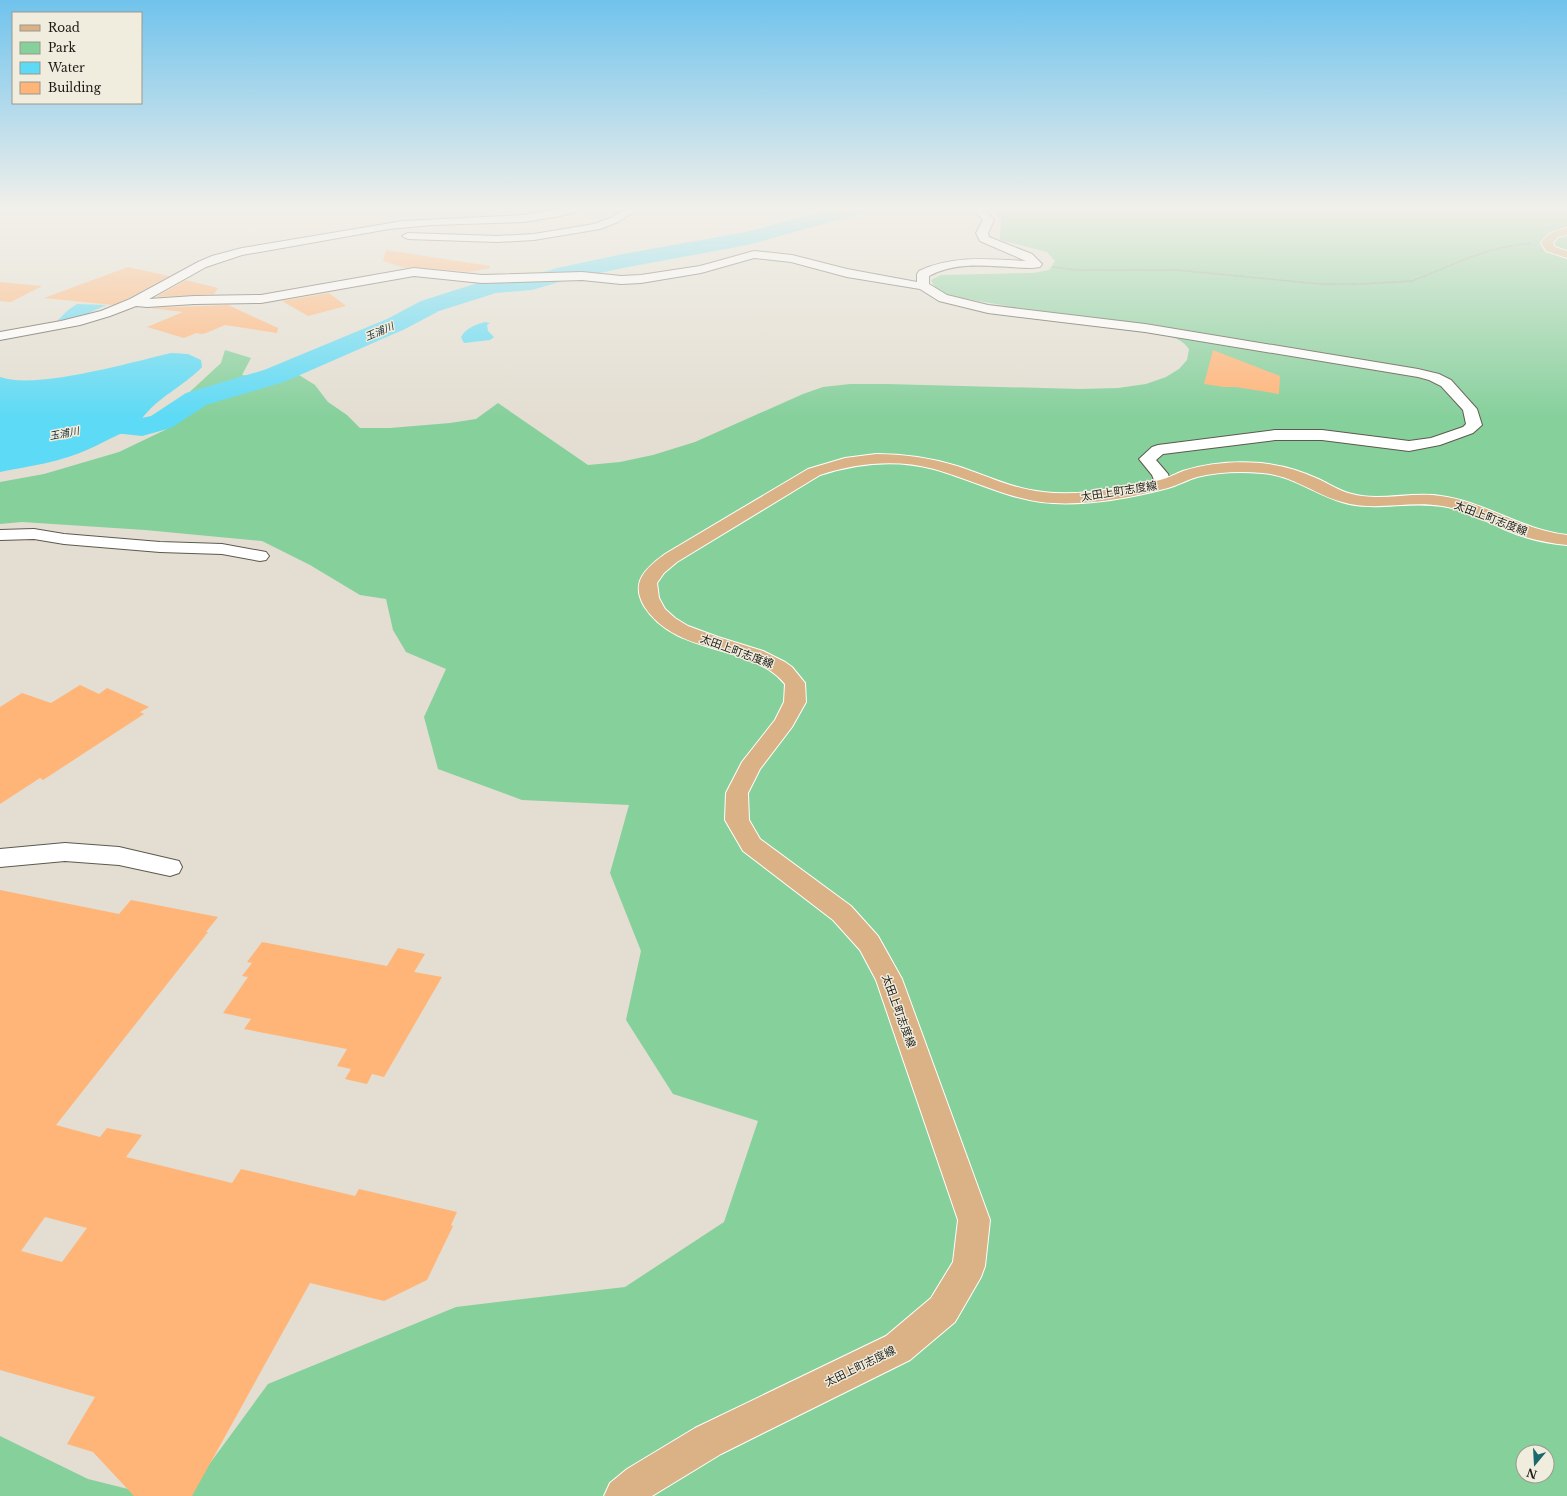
<svg xmlns="http://www.w3.org/2000/svg" width="1567" height="1496" viewBox="0 0 1567 1496" font-family="'Libre Baskerville','Noto Sans JP',serif">
<style>
.green{fill:#86d09c;fill-rule:evenodd}
.water{fill:#5ddaf5}
.lines{fill:none;stroke-linecap:round;stroke-linejoin:round}
.river{fill:#5ddaf5;fill-rule:evenodd}
.building{fill:#ffb478;fill-rule:evenodd}
.minor-casing{stroke:#5c594d;stroke-width:2}
.major-casing{stroke:#fff;stroke-width:2}
.path{stroke:#979389;stroke-width:1.5;stroke-dasharray:1.5 1;stroke-linecap:butt}
.minor{fill:#fff;fill-rule:evenodd}
.major{fill:#dab286;fill-rule:evenodd}
.labels{text-anchor:middle;stroke-width:3;stroke-linejoin:round;paint-order:stroke}
.far-water-label{font-size:10px;font-style:italic;fill:#1a3035;stroke:#f0ecde}
.street-label{font-size:11px;fill:#1b1a15;stroke:#f0ecde}
</style>
<rect width="100%" height="100%" fill="#e3ded1"/>
<g class="green">
<path d="M 989,208 L 1567,208 L 1567,1496 L 186,1496 L 268,1384 L 456,1307 L 625,1287 L 724,1222 L 758,1121 L 673,1094 L 626,1020 L 641,951 L 610,873 L 629,805 L 522,800 L 438,769 L 424,717 L 446,669 L 406,652 L 393,630 L 386,599 L 360,595 L 310,565 L 262,541 L 145,530 L 22,522 L 0,524 L 0,482 L 44,474 L 119,452 L 167,429 L 168,412 L 221,363 L 225,350 L 251,358 L 242,375 L 278,380 L 299,375 L 315,385 L 328,402 L 347,415 L 360,428 L 390,428 L 450,423 L 476,419 L 498,403 L 588,465 L 620,462 L 653,455 L 695,442 L 803,394 L 823,387 L 850,384 L 887,384 L 1080,389 L 1118,388 L 1146,384 L 1166,377 L 1179,369 L 1187,360 L 1189,349 C 1180,336 1162,334 1147,330 L 955,297 C 944,294 935,291 931,280 L 941,275 L 1033,273 L 1049,270 L 1055,261 L 1047,252 L 1000,240 L 1001,217 L 990,211 ZM 1523,1452 L 1547,1452 L 1547,1476 L 1523,1476 Z"/>
<polygon points="0,1436 88,1479 156,1496 0,1496"/>
</g>
<g class="water">
<polygon points="77,304 106,305 87,314 57,321 68,310"/>
<path d="M 485,322 L 490,323 L 487,325 L 488,331 L 494,337 L 490,340 L 464,343 L 461,337 C 465,329 476,324 485,322 Z"/>
<path d="M 171,353 L 188,354 L 201,360 L 202,367 C 183,387 157,397 141,420 L 142,427 C 122,431 107,441 89,449 C 61,462 30,466 0,472 L 0,377 C 36,390 132,362 171,353 Z"/>
</g>
<g class="lines">
<polygon class="river" points="836,208 870,208 867,212 747,245 623,268 563,281 532,290 496,293 439,311 405,329 284,382 206,405 171,428 142,436 114,433 36,448 0,460 0,440 28,431 114,415 142,418 151,416 186,393 264,370 387,319 421,301 484,281 530,276 557,268 623,254 746,232"/>
</g>
<g class="building">
<polygon points="386,250 490,266 490,268 469,272 414,267 405,268 383,261"/>
<polygon points="128,267 169,276 129,298 113,305 44,298"/>
<polygon points="186,280 218,288 214,294 156,297"/>
<polygon points="0,282 42,286 11,302 0,301"/>
<polygon points="329,293 346,306 308,316 282,301"/>
<polygon points="228,305 278,328 277,333 225,325 206,333 202,334 196,333 184,338 147,327 183,312 150,308"/>
<polygon points="1213,350 1280,376 1279,394 1236,387 1224,387 1204,384"/>
<polygon points="80,685 99,694 107,688 149,707 140,712 144,714 43,780 40,778 0,804 0,707 22,693 51,703"/>
<path d="M 0,890 L 119,914 L 131,900 L 218,917 L 206,932 L 208,932 L 56,1125 L 100,1137 L 107,1128 L 142,1135 L 126,1157 L 232,1183 L 241,1169 L 355,1196 L 359,1189 L 457,1212 L 451,1225 L 453,1226 L 427,1280 L 384,1301 L 310,1283 L 192,1496 L 134,1496 L 93,1452 L 67,1444 L 95,1397 L 0,1370 ZM 45,1217 L 87,1228 L 62,1262 L 21,1251 Z"/>
<polygon points="262,942 387,966 398,948 425,954 414,972 442,977 384,1077 372,1074 367,1084 345,1079 351,1069 337,1066 347,1049 244,1029 251,1019 223,1013 248,977 242,976 252,963 247,962"/>
</g>
<g class="lines">
<defs>
<g id="minor">
<path d="M 566,208 L 583,208 L 582,210 L 560,216 L 523,222 L 431,225 L 389,229 L 242,255 L 206,267 L 149,299 L 194,296 L 261,295 L 414,268 L 482,275 L 582,272 L 621,276 L 641,275 L 700,266 L 754,251 L 792,255 L 847,269 L 917,282 L 917,274 L 919,271 C 952,255 990,259 1026,261 L 980,241 L 976,233 L 983,220 L 972,208 L 983,208 L 994,220 L 988,233 L 989,237 L 1032,254 L 1042,264 L 1040,267 L 1032,268 C 998,268 961,259 929,276 L 929,284 L 947,295 L 988,305 L 1145,324 L 1418,369 L 1439,374 L 1451,380 L 1477,409 L 1482,425 L 1473,433 L 1440,445 L 1409,451 L 1322,440 L 1275,440 L 1163,454 L 1156,460 L 1168,474 L 1171,484 L 1169,487 L 1163,489 L 1157,487 L 1152,475 L 1139,459 L 1152,447 L 1158,445 L 1275,430 L 1322,430 L 1409,441 L 1431,438 L 1463,427 L 1466,424 L 1463,410 L 1441,386 L 1429,380 L 1418,377 L 1145,332 L 988,313 L 939,301 L 920,289 L 847,277 L 791,262 L 754,258 L 701,273 L 641,283 L 621,284 L 582,280 L 482,283 L 414,276 L 261,303 L 194,304 L 147,307 L 136,306 L 110,316 L 80,325 L 0,340 L 0,332 L 61,321 L 101,311 L 130,299 L 198,262 L 212,256 L 242,248 L 403,221 L 523,215 Z"/>
<polygon points="627,208 640,208 618,222 600,229 534,240 497,242 408,239 402,236 408,233 497,236 534,234 594,224 610,218"/>
<polygon points="34,529 64,534 160,542 222,544 266,552 269,556 266,560 260,561 222,554 160,552 64,544 34,539 0,540 0,530"/>
<polygon points="65,843 119,847 179,861 182,867 179,873 170,876 119,865 65,861 0,867 0,849"/>
</g>
<g id="major">
<path d="M 1567,228 L 1567,235 L 1558,237 L 1553,243 L 1555,247 L 1567,251 L 1567,258 L 1546,251 L 1541,243 C 1549,232 1554,231 1567,228 Z"/>
<path d="M 876,454 C 904,454 931,458 957,466 C 985,475 1013,489 1043,492 C 1075,496 1107,490 1139,484 C 1146,483 1153,482 1160,480 C 1168,478 1175,474 1183,471 C 1208,463 1235,461 1261,463 C 1280,465 1299,470 1316,478 C 1328,483 1339,491 1352,494 C 1381,502 1412,491 1441,496 C 1485,502 1522,530 1567,535 L 1567,545 C 1545,543 1524,538 1504,529 C 1484,520 1464,509 1442,506 C 1409,500 1375,512 1342,502 C 1314,494 1292,475 1262,473 C 1241,471 1217,472 1197,477 C 1187,480 1178,485 1168,488 C 1130,498 1081,507 1041,502 C 1004,497 970,479 934,469 C 896,459 857,463 820,475 L 677,562 L 664,573 L 657,583 L 659,598 L 665,609 L 675,618 L 688,626 L 718,637 L 763,651 L 785,662 L 792,667 L 805,683 L 806,702 L 792,727 L 760,769 L 748,793 L 749,820 L 760,839 L 851,906 L 878,936 L 902,979 L 990,1220 L 985,1266 L 981,1277 L 955,1322 L 910,1360 L 721,1454 L 652,1496 L 604,1496 L 610,1483 L 627,1469 L 695,1428 L 886,1336 L 931,1298 L 953,1262 L 958,1220 L 876,980 L 860,950 L 833,920 L 743,851 L 725,820 L 726,793 L 742,762 L 775,720 L 784,702 L 785,684 C 775,672 764,666 750,660 C 713,645 668,644 644,606 C 630,582 646,568 665,554 L 808,469 L 845,458 Z"/>
</g>
</defs>
<use href="#minor" class="minor-casing"/>
<use href="#major" class="major-casing"/>
<polyline class="path" points="1053,267 1078,270 1177,270 1320,284 1361,284 1412,281 1471,257 1499,248 1530,243"/>
<use href="#minor" class="minor"/>
<use href="#major" class="major"/>
</g>
<linearGradient id="sky" x2="0" y2="1"><stop stop-color="#70c3ed"/><stop offset="0.5" stop-color="#f2f0ea"/><stop offset="1" stop-color="#f2f0ea" stop-opacity="0"/></linearGradient>
<rect width="1567" height="417" fill="url(#sky)"/>
<g class="labels">
<g class="far-water-label">
<text transform="translate(379 331) rotate(-23)" y="4">玉浦川</text>
<text transform="translate(64 433) rotate(-11)" y="4">玉浦川</text>
</g>
<g class="street-label">
<text transform="translate(1119 491) rotate(-9)" y="4">太田上町志度線</text>
<text transform="translate(1491 518) rotate(21)" y="4">太田上町志度線</text>
<text transform="translate(737 651) rotate(20)" y="4">太田上町志度線</text>
<text transform="translate(899 1011) rotate(70)" y="4">太田上町志度線</text>
<text transform="translate(860 1366) rotate(-26)" y="4">太田上町志度線</text>
</g>
</g>
<rect x="12" y="12" width="130" height="92" fill="#f0ecde" stroke="#9b988e"/>
<rect x="20" y="25" width="20" height="6" fill="#dab286" stroke="#9b988e"/>
<text x="48" y="32" font-size="12" fill="#1b1a15">Road</text>
<rect x="20" y="42" width="20" height="12" fill="#86d09c" stroke="#9b988e"/>
<text x="48" y="52" font-size="12" fill="#1b1a15">Park</text>
<rect x="20" y="62" width="20" height="12" fill="#5ddaf5" stroke="#9b988e"/>
<text x="48" y="72" font-size="12" fill="#1b1a15">Water</text>
<rect x="20" y="82" width="20" height="12" fill="#ffb478" stroke="#9b988e"/>
<text x="48" y="92" font-size="12" fill="#1b1a15">Building</text>
<g transform="translate(1535 1464) rotate(198)"><circle r="19" fill="#f0ecde" stroke="#9b988e"/>
<path d="M0-3L7 15L0 10L-7 15Z" fill="#1b696c"/>
<text y="-6" font-size="11" font-weight="bold" text-anchor="middle" fill="#1b1a15">N</text>
</g>
</svg>
